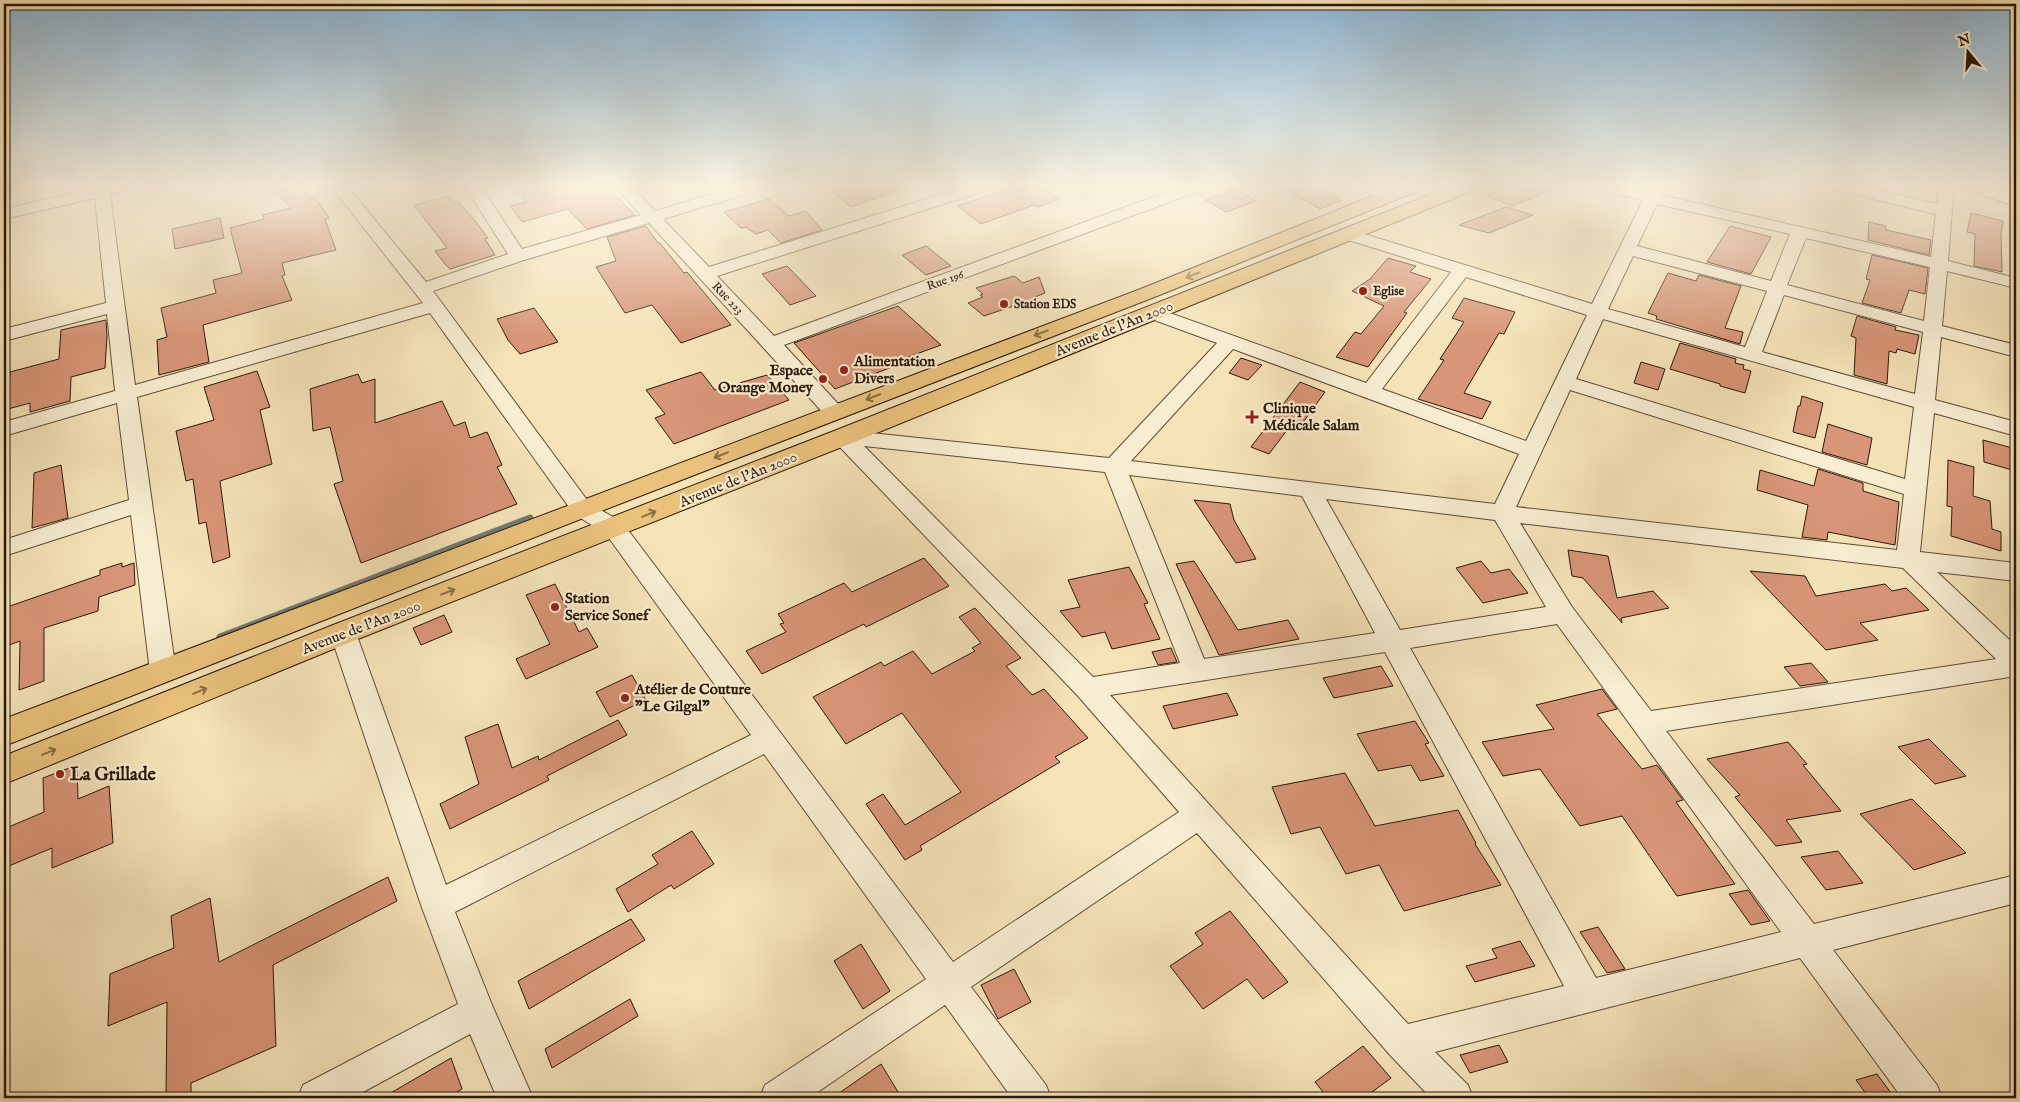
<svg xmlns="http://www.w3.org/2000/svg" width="2020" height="1102" viewBox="0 0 2020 1102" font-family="'IM FELL English',serif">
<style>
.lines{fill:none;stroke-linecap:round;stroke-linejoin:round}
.stream{stroke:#727a74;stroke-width:7}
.building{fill:#d89577;stroke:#2a180a}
.minor-casing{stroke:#5d4b36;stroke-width:2}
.major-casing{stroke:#2a180a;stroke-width:2}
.minor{fill:#f8edd1;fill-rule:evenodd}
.major{fill:#eac27c;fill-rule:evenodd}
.oneway{stroke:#8a6d43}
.poi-dot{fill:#8f2418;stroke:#f8edd1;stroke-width:2}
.labels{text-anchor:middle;stroke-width:4.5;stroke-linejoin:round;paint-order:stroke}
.far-street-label{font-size:12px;fill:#2a180a;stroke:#f8edd1}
.far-poi-label{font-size:12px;font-weight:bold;fill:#2a180a;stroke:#f8edd1;text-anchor:start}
.street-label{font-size:15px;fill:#2a180a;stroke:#f8edd1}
.poi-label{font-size:15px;font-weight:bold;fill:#2a180a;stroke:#f8edd1;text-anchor:start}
.near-poi-label{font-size:18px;font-weight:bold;fill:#2a180a;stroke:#f8edd1;text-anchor:start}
</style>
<rect width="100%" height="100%" fill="#f5e3b8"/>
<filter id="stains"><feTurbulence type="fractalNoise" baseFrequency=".004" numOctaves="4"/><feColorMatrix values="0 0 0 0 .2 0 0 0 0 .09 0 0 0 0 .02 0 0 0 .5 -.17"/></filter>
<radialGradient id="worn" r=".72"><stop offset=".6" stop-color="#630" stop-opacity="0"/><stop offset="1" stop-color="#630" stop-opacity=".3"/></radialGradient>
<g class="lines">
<polyline class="stream" points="220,637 530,518"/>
</g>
<g class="building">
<polygon points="543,185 548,185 554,191 577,185 604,185 635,215 587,229 568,209 522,222 510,206 526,202 518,192"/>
<polygon points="855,185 904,185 904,188 851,207 833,192"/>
<polygon points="1033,185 1037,185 1060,199 1038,207 1034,205 981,224 958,206 1006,189 1011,193"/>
<polygon points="1278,185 1314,185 1342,200 1320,209"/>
<polygon points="1515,185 1561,185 1561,186 1512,206 1486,195"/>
<polygon points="299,186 311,198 315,197 329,218 325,219 336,250 282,263 285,275 282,276 292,300 203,325 209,362 159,375 157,340 167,337 161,308 216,293 213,280 242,273 230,228 264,219 262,215 291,208 277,192"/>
<polygon points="1236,189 1256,201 1226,212 1206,200"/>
<polygon points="449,196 455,204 459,202 476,222 488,238 485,239 495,255 450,269 445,264 435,251 447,248 414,205"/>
<polygon points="769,199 789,216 806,211 822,230 781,243 768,230 756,234 746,227 741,228 724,212"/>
<polygon points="1506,207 1533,215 1489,233 1459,225"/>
<polygon points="1971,213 2003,221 2001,233 2002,272 1974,266 1975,234 1967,232"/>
<polygon points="220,218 224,238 175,249 172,229"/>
<polygon points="1869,222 1886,226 1886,230 1931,240 1929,255 1868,240"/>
<polygon points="646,226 658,243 660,243 684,273 687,272 731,325 681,343 652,305 625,313 596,267 616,261 607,237"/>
<polygon points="1730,226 1771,237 1751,274 1707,262"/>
<polygon points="926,246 951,266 926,275 902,255"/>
<polygon points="1872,255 1928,268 1925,294 1909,290 1901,313 1862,303 1870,280 1866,279"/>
<polygon points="1388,258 1416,266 1410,272 1431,279 1404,312 1407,313 1368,367 1336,357 1355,332 1361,334 1384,306 1352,291 1370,279"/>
<polygon points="787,266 816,296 790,305 762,274"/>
<polygon points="1668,273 1696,281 1699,275 1741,286 1725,328 1743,332 1740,344 1656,319 1657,316 1648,313"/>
<polygon points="1014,276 1023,283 1039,277 1045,293 1035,297 1037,298 984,316 968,303 983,297 980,295 983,294 976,288"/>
<polygon points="1464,298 1515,312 1504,334 1499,333 1464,393 1491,402 1482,419 1418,399 1444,360 1440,359 1464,322 1452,318"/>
<polygon points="898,306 941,345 889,364 892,367 835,389 794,343"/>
<polygon points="534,308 558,342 520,354 508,340 497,319"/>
<polygon points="1857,316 1896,327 1895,330 1919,335 1915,354 1897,349 1896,353 1889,351 1887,384 1854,375 1856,338 1851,336"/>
<polygon points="106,320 107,336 105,368 71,377 70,401 30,412 30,403 8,409 10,372 59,359 61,330"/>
<polygon points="1680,343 1736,359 1735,363 1744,365 1743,369 1751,371 1745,393 1720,386 1720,384 1670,369"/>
<polygon points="1241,358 1262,365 1248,380 1229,373"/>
<polygon points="1641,362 1665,369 1658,390 1634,383"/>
<polygon points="257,371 270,407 260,410 272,464 220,481 230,557 213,563 206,522 199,524 193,479 186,481 176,431 214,420 204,387"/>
<polygon points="701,372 715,390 767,375 789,400 674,444 655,418 665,414 646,390"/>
<polygon points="358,374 362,383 375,379 375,423 442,401 454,426 465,422 470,438 487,432 502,465 497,467 517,504 361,563 334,484 343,481 330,427 313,431 310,389"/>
<polygon points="1300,382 1325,392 1296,432 1288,429 1269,454 1251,447"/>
<polygon points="1802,396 1823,403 1815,438 1793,432 1798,406 1800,406"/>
<polygon points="1828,424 1872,438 1867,465 1822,452"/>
<polygon points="1983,440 2016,449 2016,471 1984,462"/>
<polygon points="1948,460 1974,467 1973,496 1990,501 1992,529 2001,532 2001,551 1951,536 1952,507 1947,506"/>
<polygon points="61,465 68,518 32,528 34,473"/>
<polygon points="1818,469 1863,483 1863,491 1899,502 1895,545 1828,532 1827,540 1802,537 1808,505 1757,490 1760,470 1814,486"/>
<polygon points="1194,500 1230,504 1234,520 1256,559 1236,563"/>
<polygon points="1568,550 1608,556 1617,598 1653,591 1669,608 1621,618 1622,623 1583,578 1572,576"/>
<polygon points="924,558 949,586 866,627 864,624 762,674 746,651 786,632 780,624 784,623 778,614 844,583 852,592"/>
<polygon points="1194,561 1238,630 1288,620 1299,639 1219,655 1176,564"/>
<polygon points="1481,561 1491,573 1509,569 1528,593 1483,603 1456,568"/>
<polygon points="122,563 122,567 134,563 135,585 99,597 98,611 44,628 44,681 19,690 20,641 4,647 4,608 100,575 100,570"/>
<polygon points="1129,567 1148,603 1144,604 1160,639 1112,649 1105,632 1082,637 1060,611 1080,607 1068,580"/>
<polygon points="1750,571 1805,576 1816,596 1885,584 1892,591 1906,588 1929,610 1860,623 1878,640 1826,650"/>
<polygon points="555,584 579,632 587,628 598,647 526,679 516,659 550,644 526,595"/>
<polygon points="975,608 1021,658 1006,666 1032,695 1044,689 1088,738 1055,757 1060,762 920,846 922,850 905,860 866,804 883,794 905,825 961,792 902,713 846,744 813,697 881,662 884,666 913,651 932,674 975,651 972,648 981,643 959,617"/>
<polygon points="444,615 452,632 421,645 413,628"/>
<polygon points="1171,648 1177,662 1158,665 1152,652"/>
<polygon points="1811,663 1828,682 1800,686 1784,667"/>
<polygon points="1381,666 1393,686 1334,698 1323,678"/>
<polygon points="632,675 646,700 610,717 596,692"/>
<polygon points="1602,689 1617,709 1597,714 1642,769 1657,765 1683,800 1676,802 1735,884 1677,896 1622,816 1580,826 1540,769 1503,776 1482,742 1554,729 1536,705"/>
<polygon points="1227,693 1238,715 1173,729 1163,706"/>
<polygon points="618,720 627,735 547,776 549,780 450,829 440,804 479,784 465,737 498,724 512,768 538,756 539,760"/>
<polygon points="1415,721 1429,743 1425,744 1444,776 1420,781 1411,765 1378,771 1357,734"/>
<polygon points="1929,739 1966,776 1935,784 1898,747"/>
<polygon points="1788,742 1807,764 1803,765 1841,811 1786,820 1802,842 1776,846 1735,797 1740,795 1707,759"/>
<polygon points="77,765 78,799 109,786 113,843 52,868 52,848 4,868 4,829 44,812 43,778"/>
<polygon points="1345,773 1375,826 1458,810 1476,843 1475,844 1501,885 1404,911 1379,865 1346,874 1320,827 1291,834 1272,787"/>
<polygon points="1912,799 1966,853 1914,870 1860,814"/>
<polygon points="692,831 714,864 674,889 671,885 628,912 616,889 658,864 652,855"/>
<polygon points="1838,851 1863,883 1826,890 1801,857"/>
<polygon points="388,877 397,901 273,965 276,1046 191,1083 191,1098 166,1098 167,1002 108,1026 110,974 174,948 171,916 210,898 219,962"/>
<polygon points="1748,890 1770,921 1751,925 1729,894"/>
<polygon points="1230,911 1288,982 1263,999 1247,979 1203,1009 1170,966 1203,944 1195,933"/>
<polygon points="631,919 645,940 529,1009 518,981"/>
<polygon points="1598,927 1625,969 1607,973 1580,932"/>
<polygon points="1520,941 1535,966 1475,982 1466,966 1497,958 1492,949"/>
<polygon points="861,944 890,991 863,1009 834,961"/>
<polygon points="1014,969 1031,1002 998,1019 981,985"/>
<polygon points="630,999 638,1016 552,1068 545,1049"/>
<polygon points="1499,1045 1508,1062 1470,1073 1460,1055"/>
<polygon points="1363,1046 1391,1078 1364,1098 1328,1098 1315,1082"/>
<polygon points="451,1058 462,1089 447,1098 382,1098"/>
<polygon points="881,1064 898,1092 889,1098 832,1098"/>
<polygon points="1877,1074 1891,1093 1869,1098 1856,1080"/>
</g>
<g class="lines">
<defs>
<g id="minor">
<path d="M 109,185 L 139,185 L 137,188 L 110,194 L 135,385 L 423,303 L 330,185 L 346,185 L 426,282 L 508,254 L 464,185 L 480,185 L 522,249 L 641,215 L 614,185 L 631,185 L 655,211 L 743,185 L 769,185 L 767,188 L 663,219 L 709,267 L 971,185 L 996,185 L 994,188 L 717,276 L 774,336 L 1186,185 L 1209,185 L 1207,188 L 784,345 L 841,407 L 844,412 L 841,417 L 834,418 L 827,417 L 649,223 L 524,260 L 433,291 L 590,504 L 622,522 L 953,962 L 1179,812 L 1078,696 L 835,442 L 832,437 L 835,432 L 843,430 L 1109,458 L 1217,343 L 1146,317 L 1144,313 L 1146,309 L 1153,307 L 1366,383 L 1451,272 L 1342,238 L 1340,234 L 1342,230 L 1348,229 L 1592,304 L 1643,200 L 1592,188 L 1590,185 L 1619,185 L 1647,191 L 1650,185 L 1666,185 L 1661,195 L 1931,257 L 1936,214 L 1828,188 L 1826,185 L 1855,185 L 1937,204 L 1938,185 L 1954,185 L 1948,261 L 2016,278 L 2016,288 L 1947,271 L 1942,326 L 2016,345 L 2016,357 L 1941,337 L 1935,400 L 2016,422 L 2016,436 L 1934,413 L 1920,552 L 2016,563 L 2016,581 L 1937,572 L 2016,646 L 2016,676 L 1666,731 L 1814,924 L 2016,875 L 2016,903 L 1833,950 L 1937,1085 L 1942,1098 L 1902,1098 L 1800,958 L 1435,1052 L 1468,1085 L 1473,1098 L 1431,1098 L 1390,1055 L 1197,833 L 971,987 L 1046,1085 L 1051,1098 L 1012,1098 L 945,1005 L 809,1098 L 760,1098 L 765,1085 L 926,979 L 764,754 L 455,912 L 492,1005 L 533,1098 L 497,1098 L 470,1034 L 352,1098 L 298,1098 L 303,1085 L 458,1004 L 421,905 L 330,633 L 334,626 L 343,623 L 352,626 L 356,633 L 446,885 L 751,735 L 606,534 L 574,514 L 430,313 L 137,397 L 176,672 L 172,679 L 163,682 L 154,679 L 150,672 L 131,515 L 4,556 L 4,540 L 129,500 L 117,403 L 4,436 L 4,422 L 115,391 L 107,314 L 4,341 L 4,329 L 106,303 L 95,198 L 4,219 L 4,209 ZM 1657,204 L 1790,234 L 1771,281 L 1637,246 ZM 1806,238 L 1930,267 L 1924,321 L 1787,285 ZM 1633,256 L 1767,291 L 1745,347 L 1608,309 ZM 1466,277 L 1587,315 L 1526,441 L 1382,389 ZM 1784,295 L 1923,332 L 1915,394 L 1762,352 ZM 1603,319 L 1914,407 L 1905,479 L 1576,379 ZM 1233,349 L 1519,454 L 1495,504 L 1131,461 ZM 1570,390 L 1904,494 L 1897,550 L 1516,507 ZM 864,446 L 1105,472 L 1180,663 L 1093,677 ZM 1129,475 L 1302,496 L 1375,633 L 1204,659 ZM 1326,499 L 1495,520 L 1546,607 L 1400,630 ZM 1520,523 L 1903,568 L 1996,659 L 1651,711 L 1572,607 ZM 1557,624 L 1781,932 L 1596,978 L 1410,648 ZM 1385,652 L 1564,986 L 1408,1024 L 1110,695 Z"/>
<path d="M 1357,185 C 1371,185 1386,185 1395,197 L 1393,200 L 1381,200 L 1359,188 Z"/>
<polygon points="1963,185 1986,185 2016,197 2016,207 1965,188"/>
</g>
<g id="major">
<polygon points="1400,185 1426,185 1423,189 1152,298 591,515 4,746 4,719 1138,290"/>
<polygon points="1454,185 1480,185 1477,189 852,443 353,641 4,784 4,756 333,625 834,431"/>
</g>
</defs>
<use href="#minor" class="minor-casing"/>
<use href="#major" class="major-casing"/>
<use href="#minor" class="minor"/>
<use href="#major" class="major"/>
</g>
<defs><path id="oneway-shaft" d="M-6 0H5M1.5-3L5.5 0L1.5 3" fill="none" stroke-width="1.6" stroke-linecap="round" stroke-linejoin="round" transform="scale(1.25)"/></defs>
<g class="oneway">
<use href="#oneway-shaft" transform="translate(1193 275) rotate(158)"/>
<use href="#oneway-shaft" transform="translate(1041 333) rotate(159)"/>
<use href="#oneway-shaft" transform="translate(873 397) rotate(159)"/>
<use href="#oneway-shaft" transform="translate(721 455) rotate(159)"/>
<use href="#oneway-shaft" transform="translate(649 514) rotate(-22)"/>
<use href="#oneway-shaft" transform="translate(448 592) rotate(-21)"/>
<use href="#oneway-shaft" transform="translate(200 691) rotate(-22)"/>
<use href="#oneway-shaft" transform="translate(49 752) rotate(-22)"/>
</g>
<linearGradient id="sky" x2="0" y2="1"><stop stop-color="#8cb7d6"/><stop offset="0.55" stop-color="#faf2df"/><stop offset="1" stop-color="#faf2df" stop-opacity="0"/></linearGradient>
<rect width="2020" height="339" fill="url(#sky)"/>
<g class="poi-dot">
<circle cx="1363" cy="291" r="5"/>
<circle cx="1004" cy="304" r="5"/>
<circle cx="844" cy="370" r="5"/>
<circle cx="823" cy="379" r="5"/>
<path d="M1249.5 409.5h5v5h5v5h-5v5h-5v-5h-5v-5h5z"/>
<circle cx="555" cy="607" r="5"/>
<circle cx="625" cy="698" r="5"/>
<circle cx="60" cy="774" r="5"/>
</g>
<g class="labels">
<g class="far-street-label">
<text transform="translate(945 280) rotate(-20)" y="4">Rue 196</text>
<text transform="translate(728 298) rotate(46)" y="4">Rue 223</text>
</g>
<g class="far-poi-label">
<text x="1373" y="295">Eglise</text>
<text x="1014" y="308">Station EDS</text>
</g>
<g class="street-label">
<text transform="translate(1114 328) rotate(-22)" y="5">Avenue de l'An 2000</text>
<text transform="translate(738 479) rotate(-22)" y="5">Avenue de l'An 2000</text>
<text transform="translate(361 627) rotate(-21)" y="5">Avenue de l'An 2000</text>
</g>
<g class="poi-label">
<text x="854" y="366">Alimentation<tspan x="854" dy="17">Divers</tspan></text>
<text x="813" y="375" text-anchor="end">Espace<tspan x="813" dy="17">Orange Money</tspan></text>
<text x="1263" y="413">Clinique<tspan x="1263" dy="17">Médicale Salam</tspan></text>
<text x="565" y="603">Station<tspan x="565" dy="17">Service Sonef</tspan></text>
<text x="635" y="694">Atélier de Couture<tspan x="635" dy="17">"Le Gilgal"</tspan></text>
</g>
<g class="near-poi-label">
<text x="70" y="780">La Grillade</text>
</g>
</g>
<rect width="2020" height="1102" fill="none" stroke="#f5e3b8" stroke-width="20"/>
<rect x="5" y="5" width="2010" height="1092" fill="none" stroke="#2a180a" stroke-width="2.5"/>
<rect x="10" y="10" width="2000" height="1082" fill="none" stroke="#2a180a"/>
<g transform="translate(1968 52) rotate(342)" stroke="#f8edd1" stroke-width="4" paint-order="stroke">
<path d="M0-4L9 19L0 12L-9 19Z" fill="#2a180a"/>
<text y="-8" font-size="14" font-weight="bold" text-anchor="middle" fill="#2a180a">N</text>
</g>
<rect width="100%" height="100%" filter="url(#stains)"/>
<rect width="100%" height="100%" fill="url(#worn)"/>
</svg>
